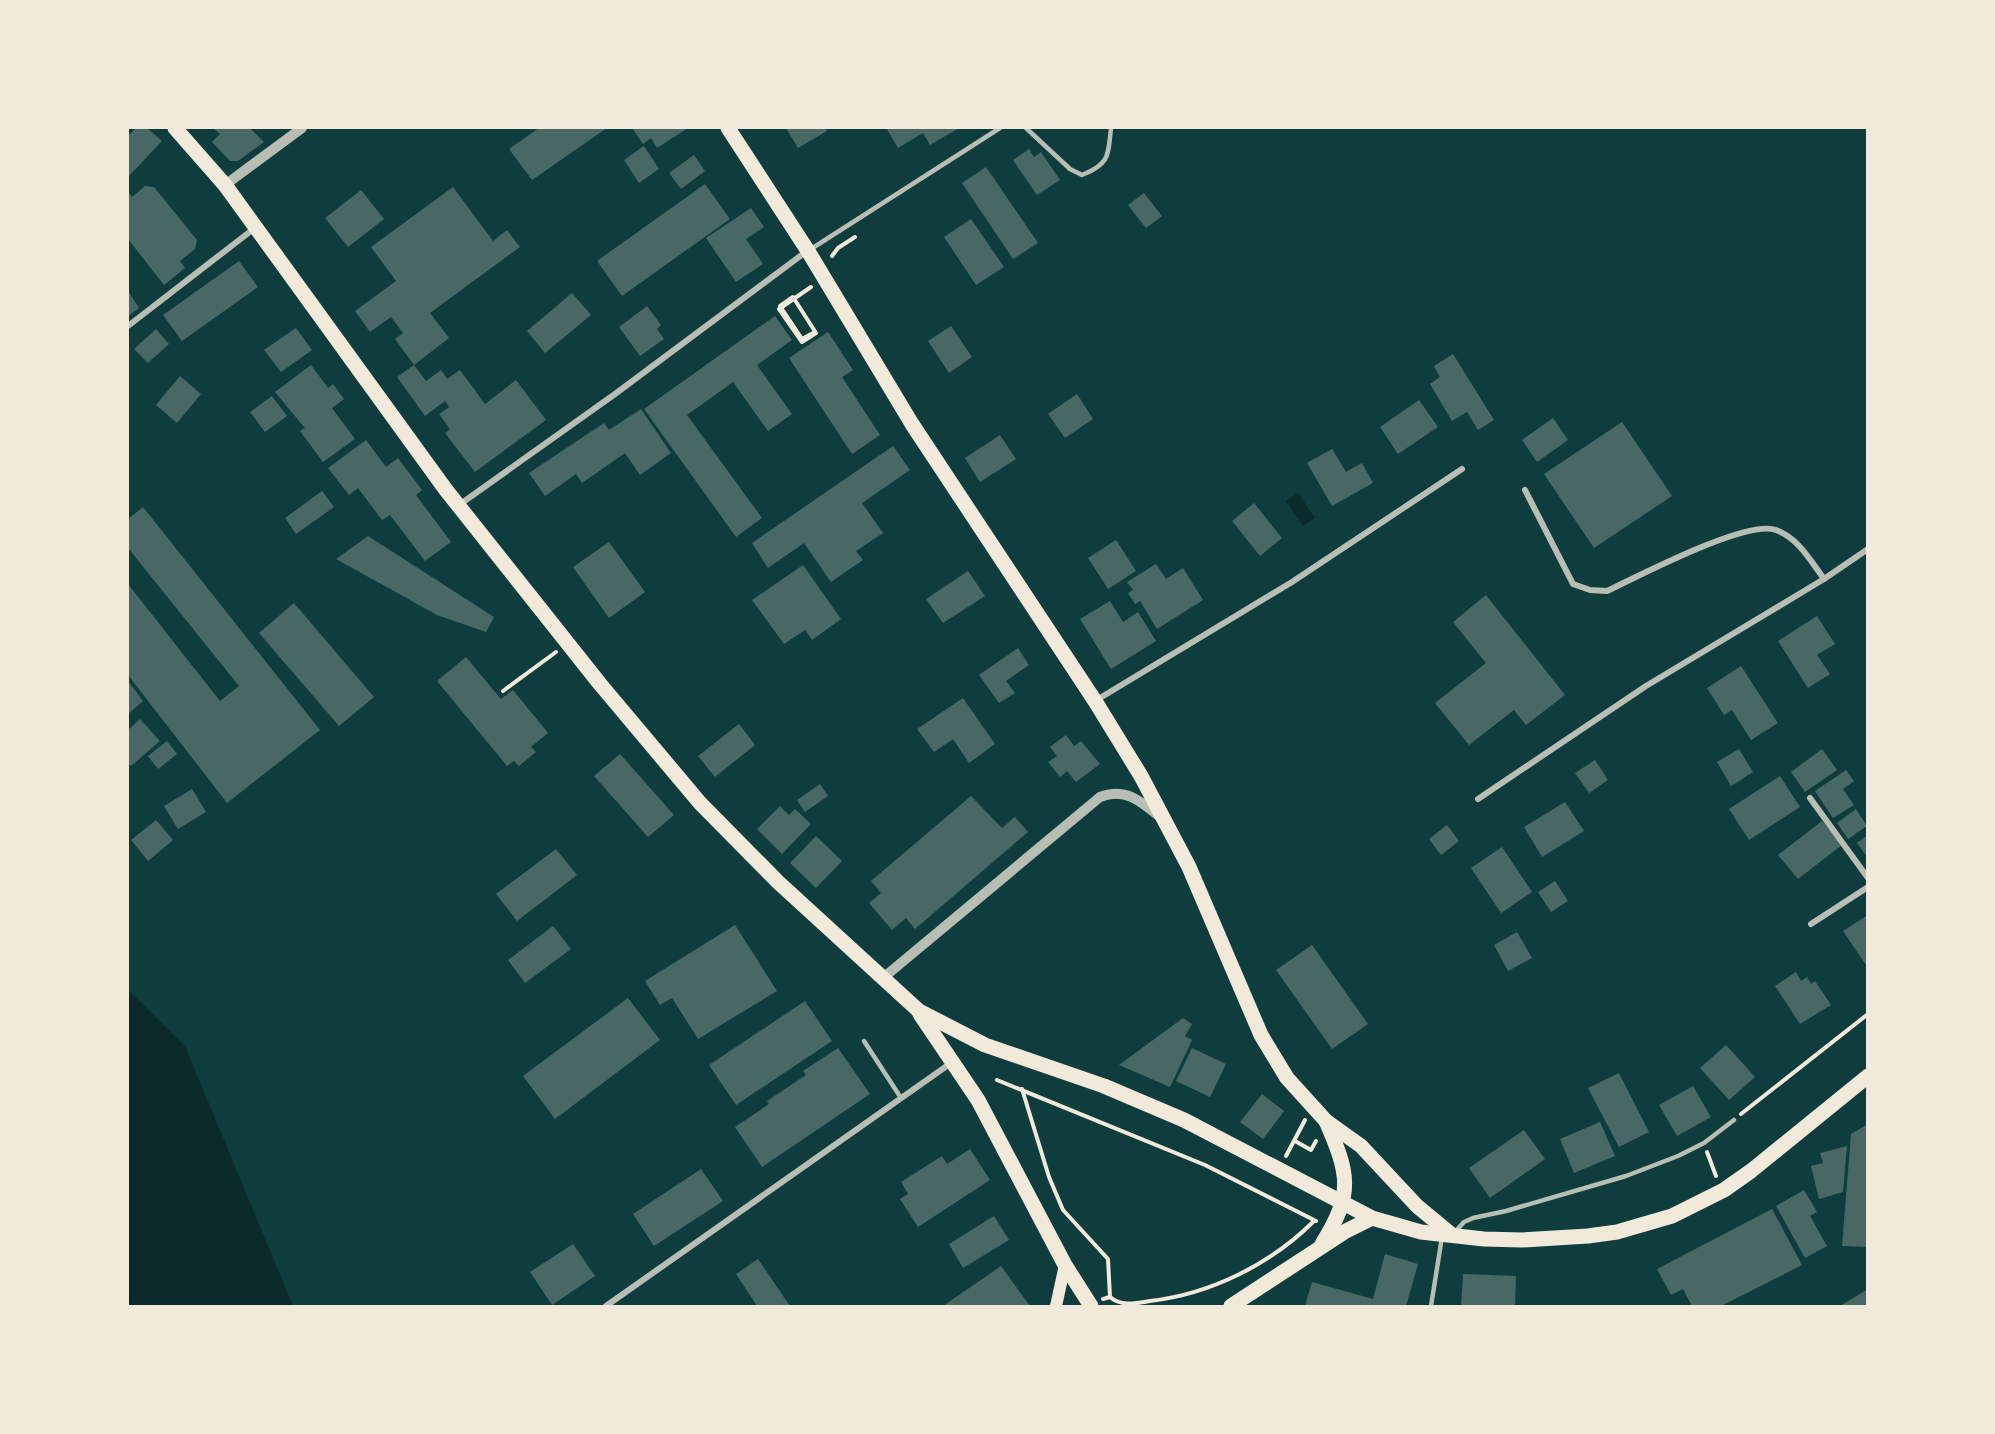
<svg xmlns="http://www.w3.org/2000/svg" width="1995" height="1434" viewBox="0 0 1995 1434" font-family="'Open Sans',sans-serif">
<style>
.water{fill:#0a2a2b}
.building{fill:#486865}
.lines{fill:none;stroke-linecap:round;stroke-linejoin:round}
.path{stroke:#f1e9da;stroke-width:4}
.service{stroke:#b8beb3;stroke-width:4.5}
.minor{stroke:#b8beb3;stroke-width:6}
.tertiary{stroke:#b8beb3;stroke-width:10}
.secondary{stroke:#f1e9da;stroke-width:12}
.primary{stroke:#f1e9da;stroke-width:15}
</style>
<rect width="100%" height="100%" fill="#0f3d3e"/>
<g class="water">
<polygon points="1298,493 1315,518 1303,526 1286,501"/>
<polygon points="128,990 185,1046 293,1306 128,1306"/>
</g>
<g class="building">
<polygon points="136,128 147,128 162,141 128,177 128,136"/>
<polygon points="213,128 250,128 264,142 238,161 230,161 212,142 220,134"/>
<polygon points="539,128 607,128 532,180 509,149"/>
<polygon points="632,128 688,128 657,148 651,138 643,144"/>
<polygon points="786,128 825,128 827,131 798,148"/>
<polygon points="888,128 959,128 930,145 923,133 898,148 887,129"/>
<polygon points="644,146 659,169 639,183 624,160"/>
<polygon points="1029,149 1034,157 1041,152 1060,180 1037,195 1013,160"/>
<polygon points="694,155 705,171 681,189 669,173"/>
<polygon points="986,167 1038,243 1013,259 962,183"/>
<polygon points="705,184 730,219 622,296 597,261"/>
<polygon points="145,186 154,187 197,240 195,249 180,261 185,268 164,285 128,239 128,191 132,197"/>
<polygon points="453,187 493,241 507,230 520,247 430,313 449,338 414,365 395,339 403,333 391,317 370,332 355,311 396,281 371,247"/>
<polygon points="361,190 384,219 348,247 325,218"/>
<polygon points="1144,193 1162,216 1146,228 1128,205"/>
<polygon points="751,208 764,227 746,239 763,264 736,282 706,238"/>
<polygon points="971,219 1004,267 976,285 944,237"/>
<polygon points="239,261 258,287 182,341 163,315"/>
<polygon points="128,291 139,308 128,316"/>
<polygon points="572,293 591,315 545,353 527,331"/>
<polygon points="647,306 661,325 657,329 664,339 640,356 619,327"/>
<polygon points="775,316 792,340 757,365 792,414 768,431 733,382 687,415 762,518 736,537 644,409"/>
<polygon points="951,326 972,357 949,373 928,341"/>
<polygon points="296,328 312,350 281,372 264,350"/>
<polygon points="156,329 169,344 148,363 134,349"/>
<polygon points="828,332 853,370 842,377 880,435 852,454 789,358"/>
<polygon points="1453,354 1494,420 1478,430 1467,412 1452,421 1430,384 1440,377 1434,366"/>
<polygon points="311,365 328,388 333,384 344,399 332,408 355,439 323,462 300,431 305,428 275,392"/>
<polygon points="414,365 426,381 441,370 447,379 460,370 485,404 516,380 546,420 475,472 445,433 450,429 439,414 449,407 445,401 425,416 397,377"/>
<polygon points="180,376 201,394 177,423 156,405"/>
<polygon points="1077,394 1093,419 1065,438 1048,414"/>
<polygon points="272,396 287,416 265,432 250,412"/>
<polygon points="1419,400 1438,427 1398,454 1380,427"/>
<polygon points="641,409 671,453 640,475 625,453 582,483 576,474 545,496 529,473 604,423 609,430"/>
<polygon points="1553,418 1568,440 1537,462 1522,440"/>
<polygon points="1622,422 1672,496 1594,548 1544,474"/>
<polygon points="1000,435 1016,459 980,482 965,458"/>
<polygon points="366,440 386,467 398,458 422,490 416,495 451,542 425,561 390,515 382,520 358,488 349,495 328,468"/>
<polygon points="893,446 910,470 862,503 883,533 856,551 863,560 831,582 804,543 768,568 752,543"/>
<polygon points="1332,449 1346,472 1362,463 1373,483 1332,506 1307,463"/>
<polygon points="322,491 334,507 296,534 285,518"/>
<polygon points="1254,503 1282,538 1260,556 1232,521"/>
<polygon points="143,507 320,730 227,803 128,675 128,584 220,701 239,686 128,548 128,519"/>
<polygon points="368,536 494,617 486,632 437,615 336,559"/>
<polygon points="1116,540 1136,571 1108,589 1088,558"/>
<polygon points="609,542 645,592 609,618 573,567"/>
<polygon points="1156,564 1166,579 1183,568 1203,600 1157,629 1140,601 1135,604 1128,593 1133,590 1127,582"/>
<polygon points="803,565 841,619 812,640 805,630 784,644 752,600"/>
<polygon points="968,571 985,596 943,623 926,599"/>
<polygon points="1486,595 1565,695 1526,725 1514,710 1469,745 1435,703 1486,663 1453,622"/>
<polygon points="1110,601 1123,622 1138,612 1156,641 1111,669 1080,619"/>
<polygon points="294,603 374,697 339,726 259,633"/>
<polygon points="1817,616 1835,644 1817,655 1830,674 1808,688 1778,641"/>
<polygon points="1018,648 1029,665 1006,681 1015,693 999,703 979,675"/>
<polygon points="466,657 501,699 513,690 548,733 531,747 536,752 519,766 514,761 507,766 437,681"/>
<polygon points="1741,666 1778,723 1751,740 1732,710 1724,715 1707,688"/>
<polygon points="128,681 143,701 128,714"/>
<polygon points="963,698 995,744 969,763 953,739 934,752 917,729"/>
<polygon points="140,719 160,741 131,766 128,763 128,730"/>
<polygon points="739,724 755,745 715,777 698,756"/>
<polygon points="1066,735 1074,746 1081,741 1100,764 1076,782 1067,771 1060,777 1048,762 1057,756 1050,747"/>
<polygon points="167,741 177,754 158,769 148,756"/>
<polygon points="1739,749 1753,772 1731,786 1717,762"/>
<polygon points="1822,749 1837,770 1805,792 1791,772"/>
<polygon points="620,754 674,815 648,837 594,776"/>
<polygon points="1595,760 1608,780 1589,793 1575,773"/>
<polygon points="1846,770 1854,781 1843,789 1854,805 1833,818 1815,791"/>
<polygon points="1780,776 1800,807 1749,840 1729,809"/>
<polygon points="820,784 828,796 805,812 797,800"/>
<polygon points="192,789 206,812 178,829 164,806"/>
<polygon points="971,796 1002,828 1015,817 1028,832 915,929 906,918 892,930 869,903 881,893 871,881"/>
<polygon points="1565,802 1584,831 1542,857 1524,827"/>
<polygon points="780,806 789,815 795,809 811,824 782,854 757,829"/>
<polygon points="1856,809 1867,826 1848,839 1837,823"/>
<polygon points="156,820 173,840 148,861 131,840"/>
<polygon points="1822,821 1842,845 1798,879 1778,855"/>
<polygon points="1447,825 1459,841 1441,855 1429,839"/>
<polygon points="1868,835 1868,858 1857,843"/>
<polygon points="816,836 842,861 816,888 790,863"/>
<polygon points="1502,847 1532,892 1501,913 1471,868"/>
<polygon points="556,849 577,875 517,921 496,894"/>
<polygon points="1555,881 1568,901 1551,912 1538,892"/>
<polygon points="1868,915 1868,968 1843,931"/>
<polygon points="735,925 777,991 698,1039 672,998 660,1005 645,981"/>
<polygon points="553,926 571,949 525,983 508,960"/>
<polygon points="1517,932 1532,958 1508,971 1494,945"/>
<polygon points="1312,945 1368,1024 1332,1049 1276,970"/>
<polygon points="1796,972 1801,981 1807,977 1811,984 1815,981 1831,1005 1800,1024 1775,986"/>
<polygon points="628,998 660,1040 555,1119 523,1076"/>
<polygon points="805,1001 832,1041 736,1105 709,1065"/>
<polygon points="1183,1018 1192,1024 1185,1036 1192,1040 1170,1087 1119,1065"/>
<polygon points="1726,1045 1755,1077 1729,1100 1700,1068"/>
<polygon points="838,1048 870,1094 762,1167 735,1127 769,1104 767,1101 806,1075 803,1071"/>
<polygon points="1192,1048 1226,1064 1210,1097 1176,1081"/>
<polygon points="1619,1073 1649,1132 1619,1147 1588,1088"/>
<polygon points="1693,1086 1711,1117 1677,1136 1659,1105"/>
<polygon points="1262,1094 1284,1111 1263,1139 1240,1122"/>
<polygon points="1600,1122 1615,1156 1574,1173 1560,1139"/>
<polygon points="1868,1124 1868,1247 1842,1246 1851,1134"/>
<polygon points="1524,1130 1545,1159 1490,1198 1469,1168"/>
<polygon points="1847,1146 1843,1192 1819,1199 1811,1166 1823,1163 1820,1153"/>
<polygon points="970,1149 990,1180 918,1227 900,1199 908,1194 901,1182 942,1156 947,1164"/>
<polygon points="701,1169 723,1201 654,1246 633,1214"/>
<polygon points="1804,1190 1817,1212 1810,1216 1827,1246 1805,1258 1776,1206"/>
<polygon points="1772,1209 1802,1265 1721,1306 1692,1306 1683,1289 1671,1295 1657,1269"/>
<polygon points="994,1216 1009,1240 963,1268 949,1244"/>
<polygon points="573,1244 595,1276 552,1305 530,1272"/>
<polygon points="1385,1254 1418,1264 1406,1306 1305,1306 1312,1282 1373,1299"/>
<polygon points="758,1259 790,1306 757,1306 736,1274"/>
<polygon points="1001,1266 1030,1306 943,1306"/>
<polygon points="1463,1274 1516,1276 1515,1306 1461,1306"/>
<polygon points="1868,1289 1868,1306 1840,1306"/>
</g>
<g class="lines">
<g class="path">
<polyline points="832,256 838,248 855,237"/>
<polyline points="811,287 779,309 802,342 816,333 793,297 780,306 802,339 813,333"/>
<polyline points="503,691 556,652"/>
<polyline points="997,1080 1205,1165 1316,1221"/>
<polyline points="1022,1089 1049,1177 1063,1210 1108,1259 1110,1297"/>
<polyline points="1741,1114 1868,1014"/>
<polyline points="1295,1141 1311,1150 1316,1141"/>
<polyline points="1707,1152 1716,1176"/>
<polyline points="1286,1156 1305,1120"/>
<path d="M 1103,1299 L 1110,1297 C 1121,1307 1137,1303 1150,1301 C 1211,1294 1271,1264 1314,1221"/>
</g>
<g class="service">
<path d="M 1026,128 L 1070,169 L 1082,175 C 1110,164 1108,155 1111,128"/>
<polyline points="811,249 1000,128"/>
<polyline points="864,1041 901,1098"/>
<polyline points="1454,1233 1464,1222 1473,1218 1506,1211 1626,1176 1678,1156 1704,1143 1734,1120"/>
<polyline points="1431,1306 1442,1237"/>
</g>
<g class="minor">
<polyline points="128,326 256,227"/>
<path d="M 1525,490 L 1573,584 L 1590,590 L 1607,591 C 1639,576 1747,519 1776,530 C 1799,539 1810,560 1824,579"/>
<polyline points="459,505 615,394 807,251"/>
<polyline points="1095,701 1292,582 1462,469"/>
<polyline points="1810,798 1868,878"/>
<polyline points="1478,799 1646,686 1824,579 1868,549"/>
<polyline points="1811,924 1868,887"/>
<polyline points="606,1306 951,1063"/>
</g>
<g class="tertiary">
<polyline points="225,185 302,128"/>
<path d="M 883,978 L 1100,797 C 1125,787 1141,801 1160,817"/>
</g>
<polyline class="secondary" points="1056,1306 1065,1265"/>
<g class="primary">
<polyline points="175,128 225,185 446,490 600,684 700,803 778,882 919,1011 985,1045 1104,1086 1184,1120 1372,1218 1421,1232 1484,1239 1522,1240 1588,1236 1617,1232 1672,1216 1724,1190 1751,1171 1868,1076"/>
<polyline points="728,128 808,251 912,424 1095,701 1141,776 1189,867 1261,1035 1287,1078 1326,1121 1361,1146 1417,1206 1452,1235"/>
<polyline points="920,1014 978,1100 1065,1265 1091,1306"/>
<path d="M 1322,1244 C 1354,1193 1349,1174 1326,1121"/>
<polyline points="1231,1306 1346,1231 1372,1218"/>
</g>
</g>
<rect width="1995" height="1434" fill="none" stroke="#f1e9da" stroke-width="258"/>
</svg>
